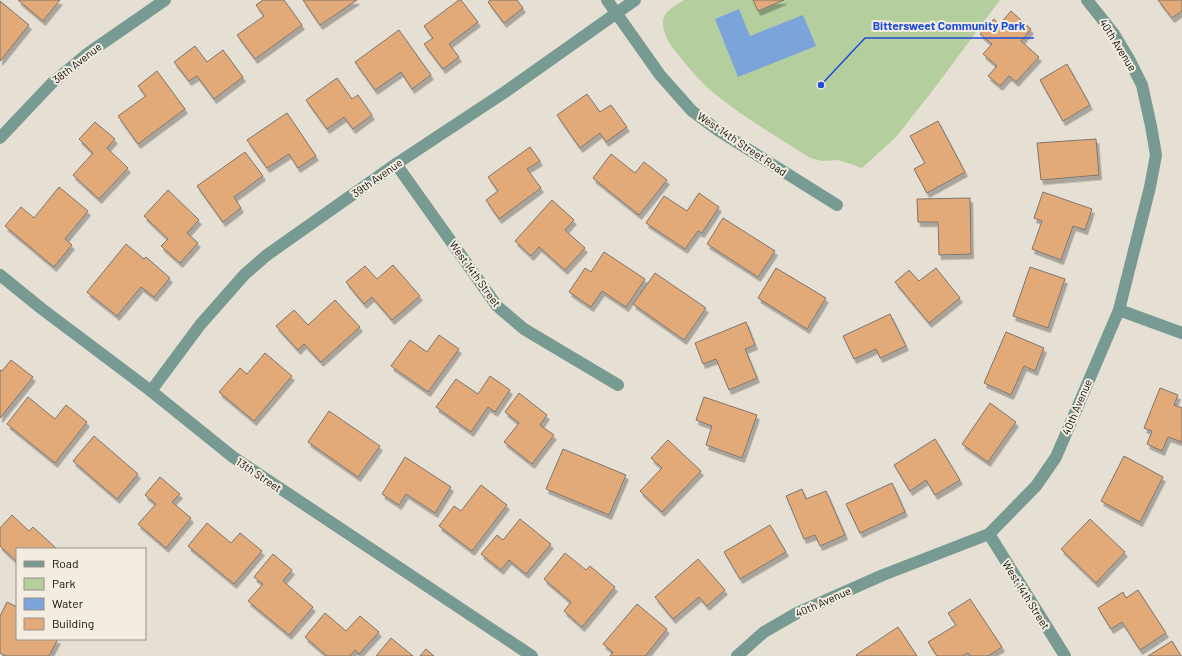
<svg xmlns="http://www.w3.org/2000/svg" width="1182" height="656" viewBox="0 0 1182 656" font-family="Barlow,sans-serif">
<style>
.green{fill:#b5ce9e}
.water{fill:#7aa4da}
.building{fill:#e1aa78;stroke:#7f756c;filter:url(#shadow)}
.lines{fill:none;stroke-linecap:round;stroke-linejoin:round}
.street{stroke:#779a92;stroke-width:12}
.labels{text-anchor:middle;stroke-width:4;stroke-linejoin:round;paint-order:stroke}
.street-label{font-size:11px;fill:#0e0c08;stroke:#f3ece0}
.leader{fill:none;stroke:#1d4ed8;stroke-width:1.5}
.callout-dot{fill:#1d4ed8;stroke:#f3ece0;stroke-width:1.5}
.callout-label{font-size:12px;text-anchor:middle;font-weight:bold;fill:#1d4ed8;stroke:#f3ece0;stroke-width:4;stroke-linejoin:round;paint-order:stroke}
</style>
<defs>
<filter id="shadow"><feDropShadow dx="2.5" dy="4.5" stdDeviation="0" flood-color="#0004"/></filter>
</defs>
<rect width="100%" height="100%" fill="#e6dfd3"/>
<path class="green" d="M 684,0 L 1000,0 L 930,94 L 895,138 L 862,168 L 839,160 L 822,161 L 810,158 C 780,138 747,120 719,97 C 704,86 692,72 681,58 C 672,48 662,35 663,20 C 665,10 677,5 684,0 Z"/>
<polygon class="water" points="739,9 750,36 803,15 816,46 738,77 715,19"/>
<g class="building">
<polygon points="18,0 60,0 43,21"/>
<polygon points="263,0 284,0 302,25 255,59 237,35 264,16 256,5"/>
<polygon points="303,0 357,0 320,25"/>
<polygon points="459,0 461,0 478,22 449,44 459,57 443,69 424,44 433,38 424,26"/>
<polygon points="490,0 517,0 523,8 504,23 488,2"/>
<polygon points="753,0 784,0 758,11"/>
<polygon points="1158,0 1182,0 1182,11 1172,18"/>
<polygon points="0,1 29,25 0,61"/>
<polygon points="1011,11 1031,29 1021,41 1039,57 1016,82 1009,76 1000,86 988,76 997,66 983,54 992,44 980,34 994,19 999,25"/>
<polygon points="399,30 431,75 412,89 401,72 375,90 355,62"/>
<polygon points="195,46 207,62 223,50 243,77 214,99 197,76 189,81 174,62"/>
<polygon points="1067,64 1090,105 1063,121 1040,80"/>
<polygon points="157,71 185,109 138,144 118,116 146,96 138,86"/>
<polygon points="337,78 352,99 358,95 372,115 353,129 344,117 327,129 306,100"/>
<polygon points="587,94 600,112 611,105 627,127 606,142 600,133 580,148 557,115"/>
<polygon points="287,113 316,156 298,168 289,154 267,168 247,140"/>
<polygon points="938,121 965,172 927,193 914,169 925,163 910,136"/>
<polygon points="95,122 115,139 107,148 128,168 99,199 73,175 93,153 79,139"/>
<polygon points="1096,139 1099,175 1041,180 1037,143"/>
<polygon points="530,147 540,161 527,169 541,188 499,219 486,200 498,191 488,177"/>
<polygon points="245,152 263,176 234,197 241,208 223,222 197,186"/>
<polygon points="611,154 635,173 644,162 667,180 639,215 593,178"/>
<polygon points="59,187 88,211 65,239 72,245 54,267 5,226 21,207 34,218"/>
<polygon points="168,190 199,220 187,233 198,243 180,263 161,246 168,239 144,216"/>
<polygon points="1043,192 1092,209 1085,230 1073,226 1061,260 1032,249 1042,221 1034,218"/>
<polygon points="699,193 719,207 702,233 698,231 685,249 646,223 664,196 687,211"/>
<polygon points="970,198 971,254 939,255 938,222 918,222 917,199"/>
<polygon points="552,200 574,220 565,230 585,248 565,270 539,247 531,256 515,241"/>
<polygon points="723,218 775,251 758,277 707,244"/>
<polygon points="126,244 144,259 146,257 170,278 154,297 141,287 117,316 87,292"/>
<polygon points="604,252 645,279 626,307 602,291 591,307 569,292 585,268 591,272"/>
<polygon points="393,265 420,296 392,320 372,297 364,304 346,282 365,266 377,279"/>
<polygon points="1030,267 1065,279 1048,328 1013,316"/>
<polygon points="776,268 826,298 807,329 758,298"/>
<polygon points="936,268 960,298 929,323 895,282 909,270 919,281"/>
<polygon points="655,273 706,308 684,340 633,304"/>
<polygon points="335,300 360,327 321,362 304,344 298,350 276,326 294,310 308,325"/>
<polygon points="890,314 906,346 880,358 876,349 854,359 843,336"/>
<polygon points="746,322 755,345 745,349 757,378 729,390 716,359 703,364 695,343"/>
<polygon points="1006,332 1044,348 1035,371 1024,366 1011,395 984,383"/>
<polygon points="439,335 459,349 428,392 391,366 410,340 427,352"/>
<polygon points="265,353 292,376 254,421 219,392 240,368 247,374"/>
<polygon points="11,360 33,377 0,418 0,370 2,371"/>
<polygon points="490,376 510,390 495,412 488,407 471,432 436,407 456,379 478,394"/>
<polygon points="1160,388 1178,395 1174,405 1182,408 1182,442 1168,437 1162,451 1147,444 1152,431 1144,428"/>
<polygon points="519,393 547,415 540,425 554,435 532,464 504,442 519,423 505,412"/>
<polygon points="28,397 55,419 66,405 87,422 55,463 7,424"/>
<polygon points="704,397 757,415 742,458 706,445 712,426 696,420"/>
<polygon points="990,403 1016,422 988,462 962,444"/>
<polygon points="329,411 380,446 358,477 308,442"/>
<polygon points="94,436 138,474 117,499 73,461"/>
<polygon points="935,439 960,480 935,495 926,480 910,491 894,465"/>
<polygon points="668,440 701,471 662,512 640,491 662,468 651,458"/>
<polygon points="563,449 626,475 609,515 546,489"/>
<polygon points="1124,456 1163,477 1140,522 1101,501"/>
<polygon points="405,457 451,487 435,513 406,494 399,505 382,494"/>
<polygon points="160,477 180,494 172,502 191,518 166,548 138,524 156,504 145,495"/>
<polygon points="892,483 905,512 860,533 846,504"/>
<polygon points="481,485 507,505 472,551 439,526 454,506 461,511"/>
<polygon points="802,489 806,499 826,491 845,535 820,546 815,535 804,539 786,496"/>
<polygon points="12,515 29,531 33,527 57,549 17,549 17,562 0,546 0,528"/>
<polygon points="520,519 551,544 526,574 509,560 501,570 481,554 497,535 503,540"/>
<polygon points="1090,519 1125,552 1096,583 1061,549"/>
<polygon points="207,523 231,543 240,533 262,551 234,584 188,546"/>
<polygon points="770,525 786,552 740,579 724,552"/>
<polygon points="565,553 586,570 590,566 615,587 582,627 564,611 571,602 544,579"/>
<polygon points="273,554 292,570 283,581 313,607 289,635 248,601 263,584 254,577"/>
<polygon points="698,559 725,590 707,606 699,597 673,619 655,597"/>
<polygon points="1138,590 1166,633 1140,650 1122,622 1111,629 1098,608 1123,592 1126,598"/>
<polygon points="970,599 1002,647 988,656 970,656 968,653 962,656 937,656 928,642 956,625 948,613"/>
<polygon points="7,602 17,607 17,639 58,639 49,656 6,656 0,653 0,616"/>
<polygon points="637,604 667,629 646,655 646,656 610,656 613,652 603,644"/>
<polygon points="325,613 346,631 360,616 379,632 359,654 355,650 350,656 327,656 305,637"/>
<polygon points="898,627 917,656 857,656 856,655"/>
<polygon points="391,638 413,656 376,656"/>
<polygon points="1172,641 1181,656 1148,656"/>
<polygon points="426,649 434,656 420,656"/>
</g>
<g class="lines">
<g class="street">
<polyline points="607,0 660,75 692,111 719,131 837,205"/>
<polyline points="0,138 52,83 87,54 165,0"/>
<polyline points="396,164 497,306 524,329 618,385"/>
<polyline points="0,275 42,309 151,391 233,457 532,656"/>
<polyline points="1119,310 1182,333"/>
<polyline points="151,391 200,325 245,274 267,255 396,164 505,92 635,0"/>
<polyline points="989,534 1065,656"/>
<polyline points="737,656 764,632 797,613 883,575 989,534 1036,486 1056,457 1119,310 1150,187 1156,155 1151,126 1142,85 1129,59 1114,34 1087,0"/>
</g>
</g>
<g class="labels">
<g class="street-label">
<text transform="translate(1118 45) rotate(58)" y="4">40th Avenue</text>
<text transform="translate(77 63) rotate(-38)" y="4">38th Avenue</text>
<text transform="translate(742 144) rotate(34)" y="4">West 14th Street Road</text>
<text transform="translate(377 178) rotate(-35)" y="4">39th Avenue</text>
<text transform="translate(475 274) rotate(54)" y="4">West 14th Street</text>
<text transform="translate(1077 407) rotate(-67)" y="4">40th Avenue</text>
<text transform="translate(259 475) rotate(34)" y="4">13th Street</text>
<text transform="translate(1026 595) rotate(58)" y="4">West 14th Street</text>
<text transform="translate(823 602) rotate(-24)" y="4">40th Avenue</text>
</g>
</g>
<path class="leader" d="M821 85L865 38H1034"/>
<circle class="callout-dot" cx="821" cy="85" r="4"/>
<g class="callout-label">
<text x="949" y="30">Bittersweet Community Park</text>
</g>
<rect x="16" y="548" width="130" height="92" fill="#f3ece0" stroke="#97928a"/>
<rect x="24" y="561" width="20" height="6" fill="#779a92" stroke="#97928a"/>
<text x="52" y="568" font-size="12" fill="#0e0c08">Road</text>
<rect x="24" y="578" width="20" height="12" fill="#b5ce9e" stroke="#97928a"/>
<text x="52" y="588" font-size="12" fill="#0e0c08">Park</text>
<rect x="24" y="598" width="20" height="12" fill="#7aa4da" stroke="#97928a"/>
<text x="52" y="608" font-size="12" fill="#0e0c08">Water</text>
<rect x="24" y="618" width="20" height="12" fill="#e1aa78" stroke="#97928a"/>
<text x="52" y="628" font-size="12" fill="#0e0c08">Building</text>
</svg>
